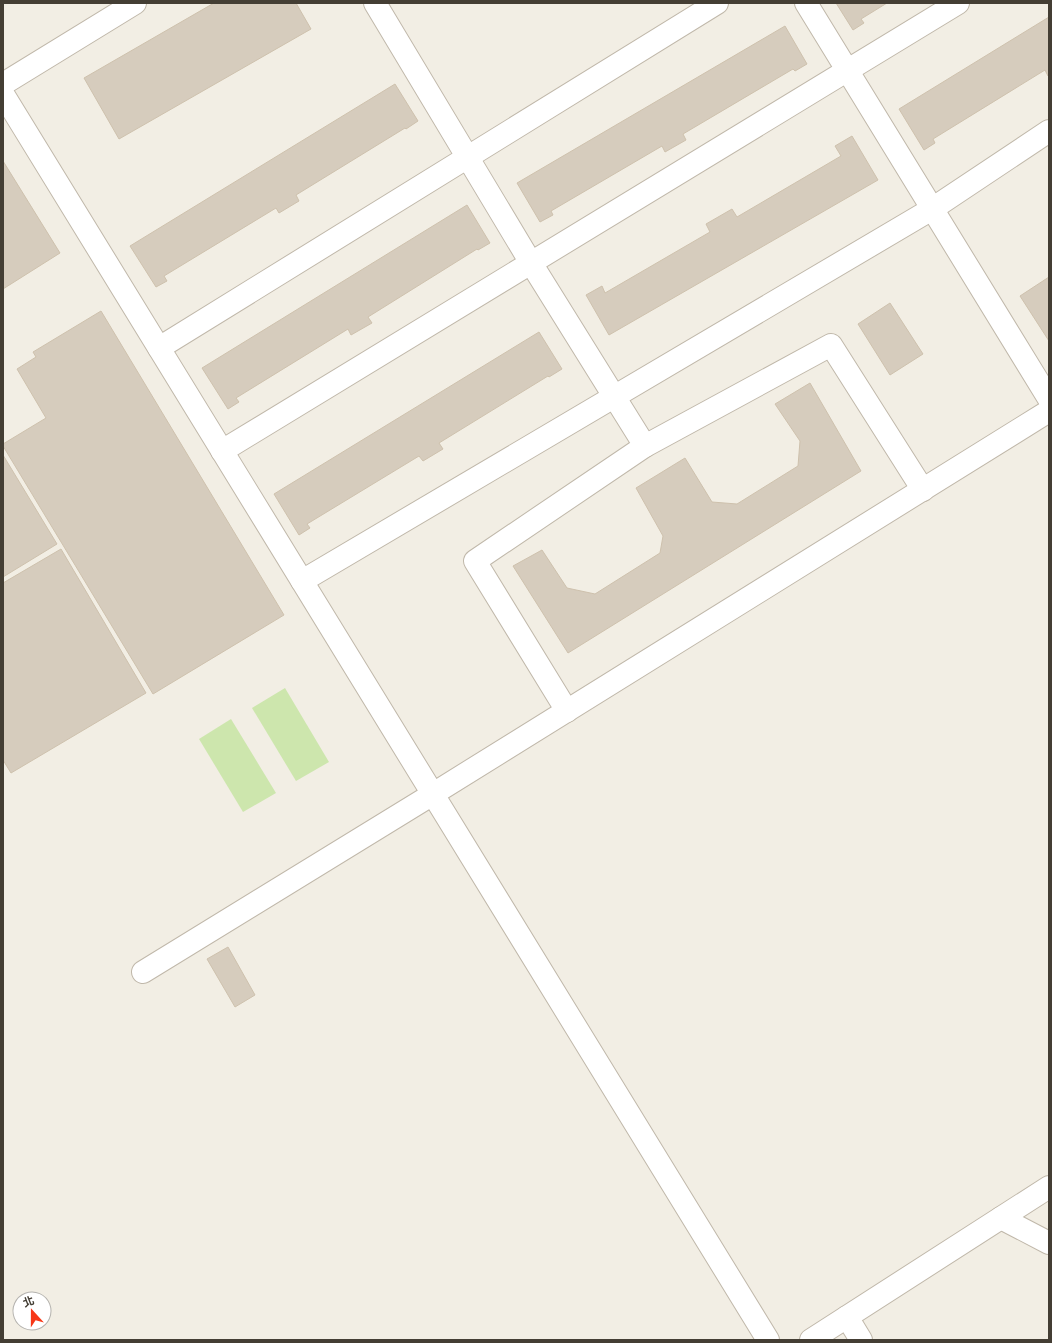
<svg xmlns="http://www.w3.org/2000/svg" width="1052" height="1343" viewBox="0 0 1052 1343" font-family="Lato,'Noto Sans TC',sans-serif">
<style>
.pitch{fill:#cde6ad}
.building{fill:#d6ccbd;stroke:#cec1ad}
.lines{fill:none;stroke-linecap:round;stroke-linejoin:round}
.minor-casing{stroke:#c0b8aa;stroke-width:24}
.minor{stroke:#fff;stroke-width:22}
</style>
<rect width="100%" height="100%" fill="#f2eee4"/>
<g class="pitch">
<polygon points="285,688 329,762 296,781 252,708"/>
<polygon points="231,719 276,793 243,812 199,739"/>
</g>
<g class="building">
<polygon points="214,3 296,3 311,29 119,139 84,78"/>
<polygon points="836,3 887,3 861,19 864,23 853,30"/>
<polygon points="1049,17 1049,76 1048,76 1045,70 933,139 935,143 924,150 899,109"/>
<polygon points="785,26 807,64 795,71 793,69 683,134 686,140 665,152 662,146 551,211 553,215 540,222 517,183"/>
<polygon points="395,84 418,121 406,129 405,128 296,195 299,201 279,213 276,208 164,276 167,281 156,287 130,246"/>
<polygon points="852,136 878,180 609,335 586,295 602,286 605,293 710,232 706,224 732,209 737,217 841,156 835,146"/>
<polygon points="3,161 60,253 3,289"/>
<polygon points="467,205 490,243 478,250 477,249 368,317 372,323 351,335 348,329 236,398 239,402 228,409 202,368"/>
<polygon points="1049,277 1049,341 1020,296"/>
<polygon points="890,303 923,354 890,375 858,324"/>
<polygon points="101,311 284,615 153,694 3,446 3,444 46,418 17,369 36,357 33,352"/>
<polygon points="539,332 562,369 549,377 548,376 439,443 443,449 423,461 419,456 307,524 310,528 299,535 274,494"/>
<polygon points="810,383 861,471 568,653 513,566 542,550 567,588 595,594 660,553 663,536 636,488 685,458 712,502 737,504 798,466 800,441 775,404"/>
<polygon points="3,455 57,544 3,577"/>
<polygon points="61,549 146,693 11,773 3,760 3,583"/>
<polygon points="228,947 255,995 235,1007 207,959"/>
</g>
<g class="lines">
<defs>
<g id="minor">
<polyline points="375,3 531,263 645,446 475,561 567,711"/>
<polyline points="806,3 1049,399"/>
<polyline points="3,84 135,3"/>
<polyline points="3,94 768,1340"/>
<polyline points="159,348 717,3"/>
<polyline points="645,446 831,345 923,490"/>
<polyline points="222,451 958,3"/>
<polyline points="302,581 932,209 1049,131"/>
<polyline points="143,972 433,794 1049,411"/>
<polyline points="1001,1218 1049,1243"/>
<polyline points="847,1317 861,1340"/>
<polyline points="811,1340 1049,1187"/>
</g>
</defs>
<use href="#minor" class="minor-casing"/>
<use href="#minor" class="minor"/>
</g>
<rect width="1052" height="1343" fill="none" stroke="#443e34" stroke-width="8"/>
<g transform="translate(32 1311) rotate(339)"><circle r="19" fill="#ffffff" stroke="#b4b2ae"/>
<path d="M0-3L7 15L0 10L-7 15Z" fill="#f73717"/>
<text y="-6" font-size="11" font-weight="bold" text-anchor="middle" fill="#443e34">北</text>
</g>
</svg>
